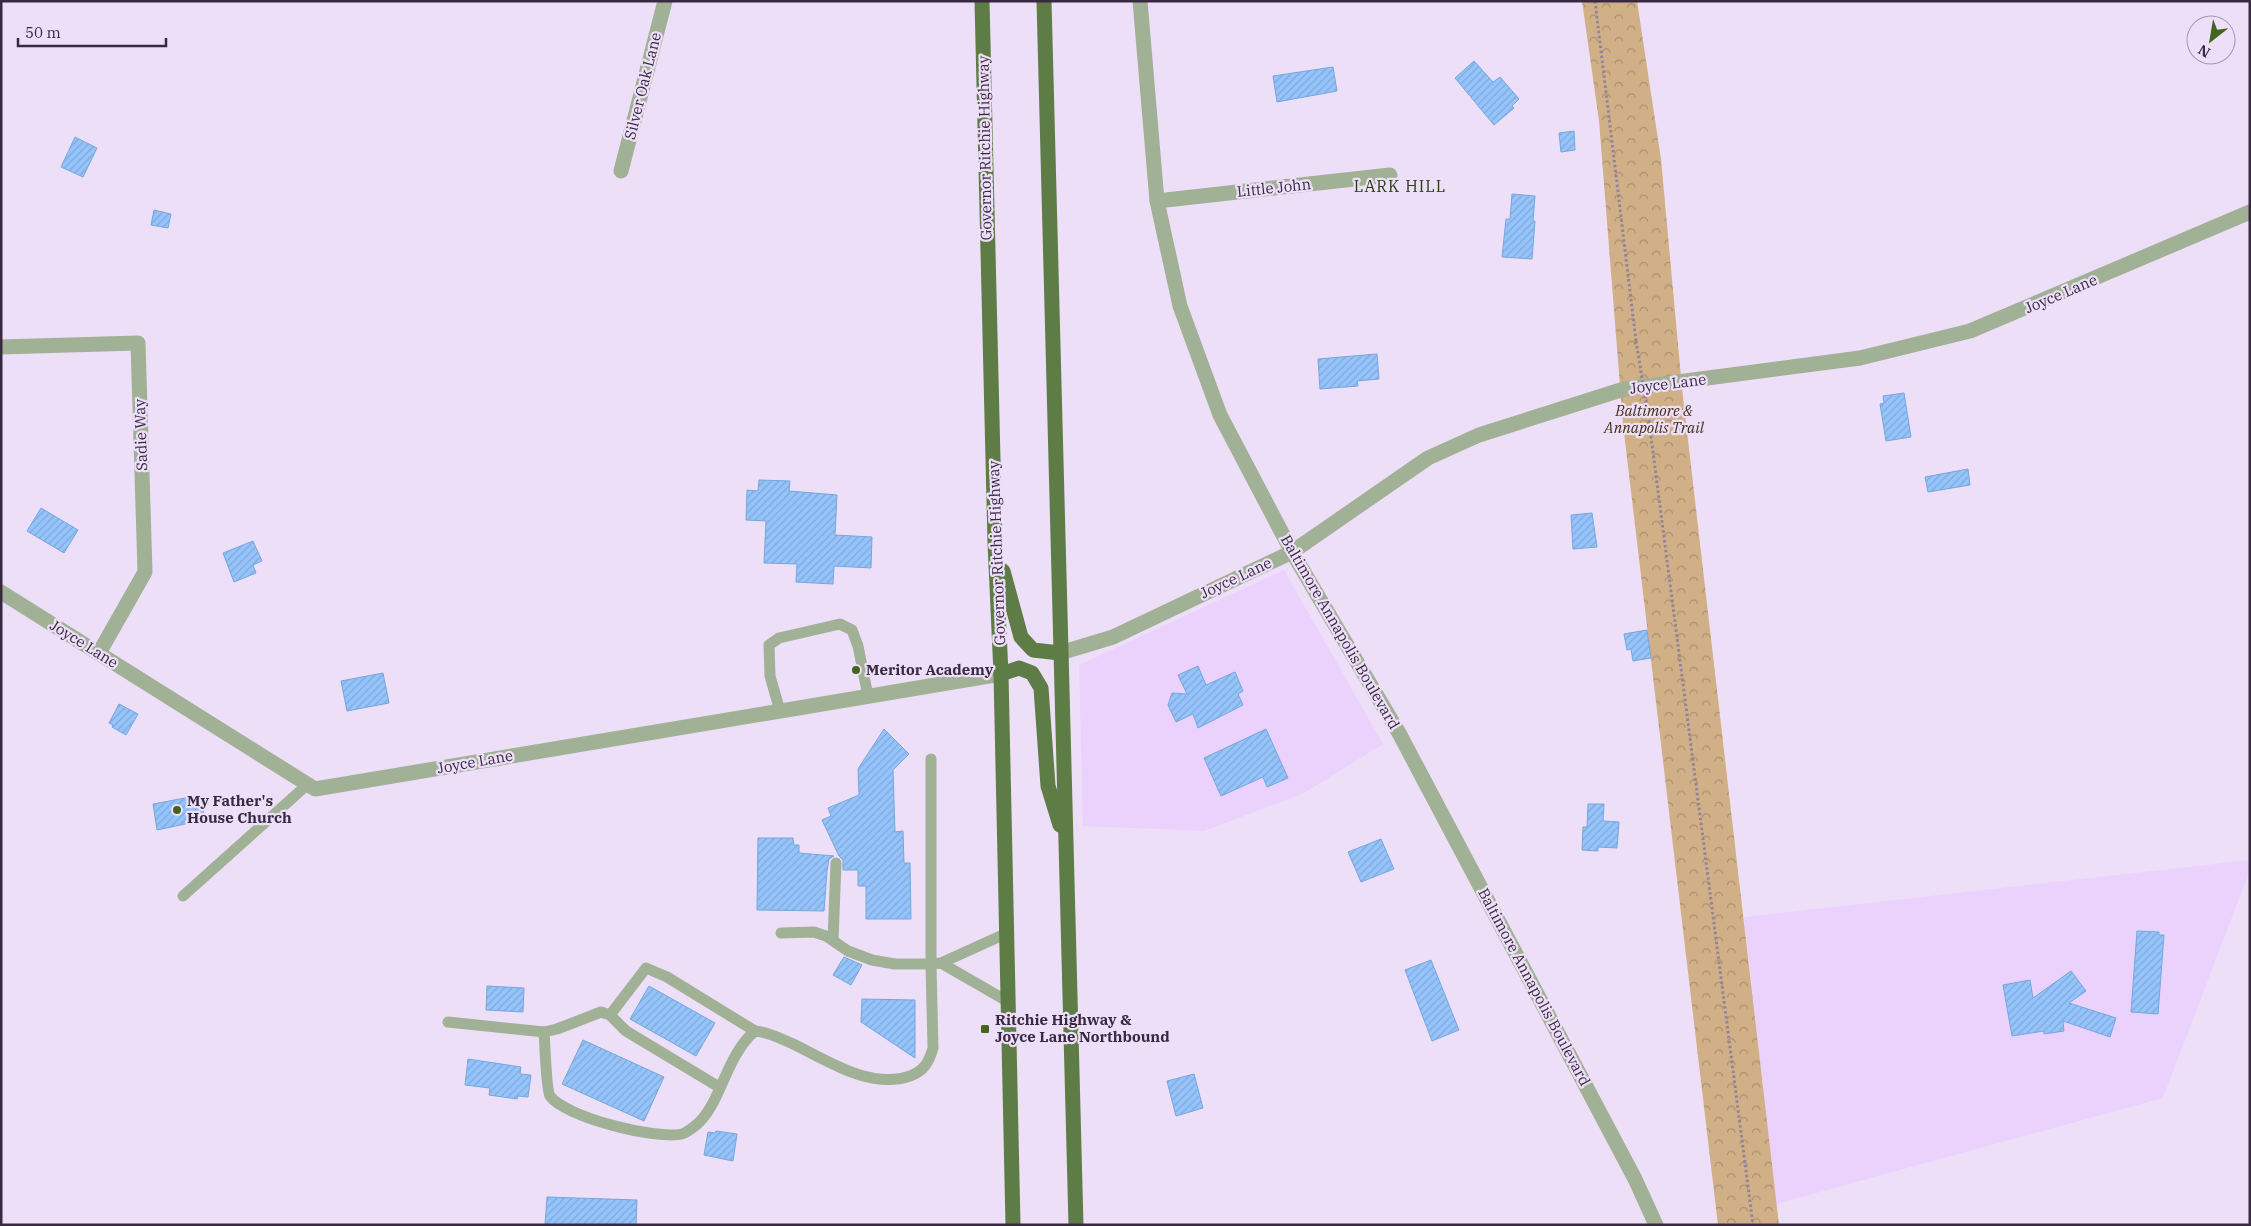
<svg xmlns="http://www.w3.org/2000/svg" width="2251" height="1226" viewBox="0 0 2251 1226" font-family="'IBM Plex Serif',serif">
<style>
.built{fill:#ebd2fc}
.park{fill:url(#park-crowns)}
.building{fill:url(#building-hatch);stroke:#76a6dc}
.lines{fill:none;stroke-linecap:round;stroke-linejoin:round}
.path{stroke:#92839b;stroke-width:3;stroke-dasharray:2.5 2.5;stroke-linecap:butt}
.service{stroke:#a1b196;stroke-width:11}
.minor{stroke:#a1b196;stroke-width:15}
.tertiary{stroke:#a1b196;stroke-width:15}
.trunk{stroke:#5e7c45;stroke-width:15}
.path-bridge{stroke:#92839b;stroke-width:3;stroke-dasharray:2.5 2.5;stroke-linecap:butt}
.poi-dot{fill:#41651d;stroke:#eedff8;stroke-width:2}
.labels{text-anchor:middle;stroke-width:4.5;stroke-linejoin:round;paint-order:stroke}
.street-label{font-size:15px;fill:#382941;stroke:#eedff8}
.park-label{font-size:15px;font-style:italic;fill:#422e14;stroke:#eedff8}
.poi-label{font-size:15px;font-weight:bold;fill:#382941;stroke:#eedff8;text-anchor:start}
.neighbourhood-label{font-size:16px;letter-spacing:1px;fill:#28400e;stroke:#eedff8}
</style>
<defs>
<pattern id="park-crowns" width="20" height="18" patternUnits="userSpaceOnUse" patternTransform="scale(1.25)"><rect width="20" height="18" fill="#d1b088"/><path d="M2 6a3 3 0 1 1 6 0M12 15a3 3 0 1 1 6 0" fill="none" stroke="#ab8f71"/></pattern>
<pattern id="building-hatch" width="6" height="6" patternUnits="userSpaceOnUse" patternTransform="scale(1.25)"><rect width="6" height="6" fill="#94c4fb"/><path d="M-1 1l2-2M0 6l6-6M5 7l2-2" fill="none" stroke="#80a8d8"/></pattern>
</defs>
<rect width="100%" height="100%" fill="#eedff8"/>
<g class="built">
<polygon points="1284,570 1383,744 1304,793 1204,831 1083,826 1079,665"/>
<polygon points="2250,860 2250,870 2163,1098 1776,1204 1744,917"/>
</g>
<polygon class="park" points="1582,1 1637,1 1661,159 1682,388 1779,1225 1718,1225 1623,424 1599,121"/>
<g class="building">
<polygon points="1474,61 1493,82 1500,77 1519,99 1512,106 1514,108 1494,125 1455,78"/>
<polygon points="1333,67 1337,91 1277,102 1273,76"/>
<polygon points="1574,131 1575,150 1561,152 1559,133"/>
<polygon points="75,137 97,148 83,177 61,167"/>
<polygon points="1512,194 1535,196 1533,221 1535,221 1532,259 1502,257 1506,219 1510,219"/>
<polygon points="154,210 171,214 168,228 151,225"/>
<polygon points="1377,354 1379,379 1357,381 1358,386 1320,389 1318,359"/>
<polygon points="1904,393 1911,437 1886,441 1880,404 1884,403 1883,396"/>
<polygon points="1968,469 1970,485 1928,492 1925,477"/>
<polygon points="759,480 790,481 789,491 837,495 835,535 872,537 871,568 834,566 833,584 796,582 797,564 764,563 766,521 746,520 747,490 758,491"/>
<polygon points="41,508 78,530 64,553 27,531"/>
<polygon points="1592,513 1597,547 1573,549 1571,515"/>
<polygon points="253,541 262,561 253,565 256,573 234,582 223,553"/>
<polygon points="1647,630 1651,658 1633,661 1631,649 1627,650 1624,634"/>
<polygon points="1198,666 1206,685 1235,672 1243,691 1238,694 1243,705 1198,728 1193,714 1176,722 1168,705 1172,693 1187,694 1178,675"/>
<polygon points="383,673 389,703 347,711 341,681"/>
<polygon points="119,704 138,714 126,735 112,727 113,725 109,723"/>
<polygon points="884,729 909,754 893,770 895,832 903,831 904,863 910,863 911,919 866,919 866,886 858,886 858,870 843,870 843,860 839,856 822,820 831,816 828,808 859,795 858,769"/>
<polygon points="1266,729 1288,778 1267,787 1263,777 1221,796 1204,758"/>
<polygon points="201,795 204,814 198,815 199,821 157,830 153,804"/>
<polygon points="1588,804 1604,804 1603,821 1619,822 1617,848 1598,847 1598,851 1582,850 1583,827 1587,827"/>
<polygon points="758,838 793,838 794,845 799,845 799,853 834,856 829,859 827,871 824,911 757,910"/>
<polygon points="1381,839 1394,869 1361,882 1348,852"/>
<polygon points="2137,931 2159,932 2159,935 2164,935 2158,1014 2131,1012"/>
<polygon points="844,957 862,965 851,985 833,975"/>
<polygon points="1431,960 1459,1030 1432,1041 1405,970"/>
<polygon points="2071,971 2086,991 2069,1003 2116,1018 2110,1037 2063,1021 2064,1031 2044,1034 2044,1031 2012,1036 2003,985 2030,980 2033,998"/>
<polygon points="487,986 524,988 523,1012 486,1010"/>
<polygon points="649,986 715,1023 696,1056 630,1019"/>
<polygon points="862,999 915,1000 915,1058 861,1022"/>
<polygon points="583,1040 664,1077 644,1121 562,1084"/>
<polygon points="468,1059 521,1067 520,1074 531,1075 528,1097 518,1096 517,1099 489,1095 490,1088 465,1085"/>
<polygon points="1194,1074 1203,1108 1176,1116 1167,1081"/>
<polygon points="716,1131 737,1134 733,1161 704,1155 708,1132 715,1133"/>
<polygon points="547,1197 637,1200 636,1225 545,1225"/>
</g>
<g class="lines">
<g class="path">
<polyline points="1595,1 1636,341"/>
<polyline points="1649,421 1753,1225"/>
</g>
<g class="service">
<polyline points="780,711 770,676 769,645 779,638 840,624 852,630 858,646 868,696"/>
<polyline points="931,759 931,964 941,963 1005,934"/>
<polyline points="183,896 308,784"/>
<polyline points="833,940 836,863"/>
<polyline points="941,963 1007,1001"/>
<polyline points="610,1015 646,968 667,977 755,1031"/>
<polyline points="448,1022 544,1032 557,1029 601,1012 610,1015 626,1031 719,1087"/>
<path d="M 544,1032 C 545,1043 546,1089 550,1096 C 565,1117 656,1140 682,1134 C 686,1133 691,1129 695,1126 C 721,1106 725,1056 755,1031 C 768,1032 779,1038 791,1043 C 827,1060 869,1090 910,1076 C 924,1071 929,1062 933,1048 L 931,964 L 895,964 L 872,960 L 848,951 L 826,936 L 814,932 L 781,933"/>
</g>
<g class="minor">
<polyline points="621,171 665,1"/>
<polyline points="1157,201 1390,175"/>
<polyline points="1,347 138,343 145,572 99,653"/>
<polyline points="1,592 315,789 1001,674"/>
<polyline points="1060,653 1113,637 1292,552 1428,458 1479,435 1624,389 1860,358 1970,331 2250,212"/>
</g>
<polyline class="tertiary" points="1140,1 1157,201 1180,306 1220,415 1292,552 1399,733 1635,1179 1656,1225"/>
<g class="trunk">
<polyline points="982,1 995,543 1001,674 1013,1225"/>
<polyline points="1044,1 1076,1225"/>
<polyline points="1003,571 1021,637 1033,650 1060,653"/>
<polyline points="1001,674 1019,668 1032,673 1041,688 1048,786 1060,825"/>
</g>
<polyline class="path-bridge" points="1636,341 1649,421"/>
</g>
<g class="poi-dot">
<circle cx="856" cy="670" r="5"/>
<circle cx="177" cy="810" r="5"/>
<rect x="980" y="1024" width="10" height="10" rx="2.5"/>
</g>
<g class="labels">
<g class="street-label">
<text transform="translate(643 86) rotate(-76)" y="5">Silver Oak Lane</text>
<text transform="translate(985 148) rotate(-91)" y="5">Governor Ritchie Highway</text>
<text transform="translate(1274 188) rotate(-6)" y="5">Little John</text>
<text transform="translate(2061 294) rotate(-23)" y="5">Joyce Lane</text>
<text transform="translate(1668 384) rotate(-7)" y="5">Joyce Lane</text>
<text transform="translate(141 435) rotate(-92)" y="5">Sadie Way</text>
<text transform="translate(997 553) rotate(-92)" y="5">Governor Ritchie Highway</text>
<text transform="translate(1236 578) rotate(-25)" y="5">Joyce Lane</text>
<text transform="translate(1340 632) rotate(60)" y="5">Baltimore Annapolis Boulevard</text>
<text transform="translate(84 644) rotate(32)" y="5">Joyce Lane</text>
<text transform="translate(475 762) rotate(-10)" y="5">Joyce Lane</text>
<text transform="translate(1534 987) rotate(62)" y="5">Baltimore Annapolis Boulevard</text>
</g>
<g class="park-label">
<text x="1654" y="416">Baltimore &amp;<tspan x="1654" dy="17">Annapolis Trail</tspan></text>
</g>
<g class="poi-label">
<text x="866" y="675">Meritor Academy</text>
<text x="187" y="806">My Father's<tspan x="187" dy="17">House Church</tspan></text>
<text x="995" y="1025">Ritchie Highway &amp;<tspan x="995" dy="17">Joyce Lane Northbound</tspan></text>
</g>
<g class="neighbourhood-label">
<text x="1400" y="192">LARK HILL</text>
</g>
</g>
<rect width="2251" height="1226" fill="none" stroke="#382941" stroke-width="5"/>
<g transform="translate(2211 40) rotate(211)"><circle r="24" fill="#eedff8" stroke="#a596af"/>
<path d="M0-4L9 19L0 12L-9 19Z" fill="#41651d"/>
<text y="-8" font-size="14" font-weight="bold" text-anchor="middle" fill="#382941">N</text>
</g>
<path d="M18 38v8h148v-8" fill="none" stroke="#382941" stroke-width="2.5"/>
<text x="25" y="38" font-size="15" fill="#382941" stroke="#eedff8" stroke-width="4" paint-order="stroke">50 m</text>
</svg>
